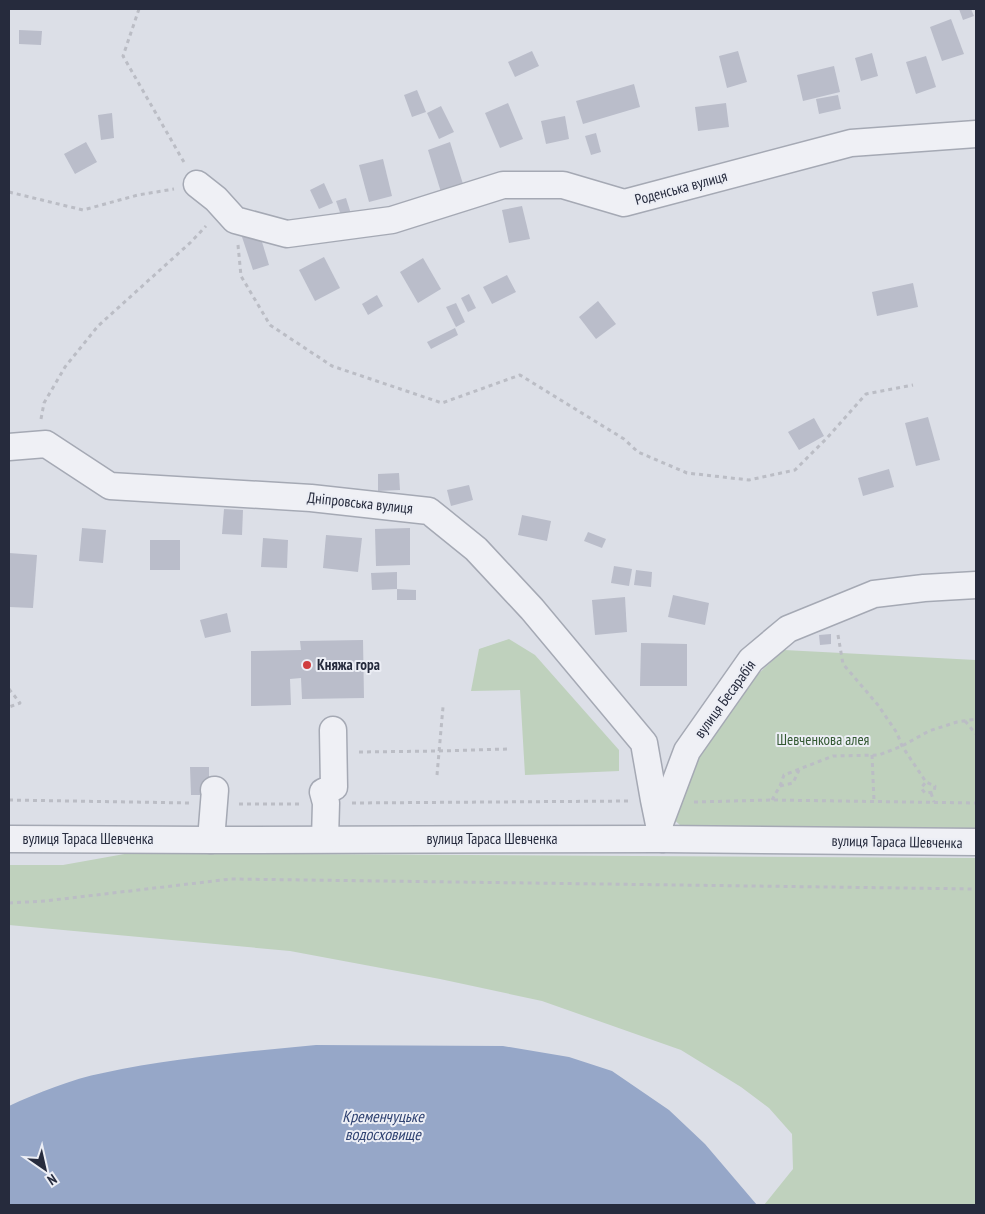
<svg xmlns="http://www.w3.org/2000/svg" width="985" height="1214" viewBox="0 0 985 1214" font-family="'PT Sans Narrow',sans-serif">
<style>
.green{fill:#bfd1bd}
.water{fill:#96a7c8}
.building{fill:#babdca}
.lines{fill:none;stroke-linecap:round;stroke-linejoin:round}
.minor-casing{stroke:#a5a9b4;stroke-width:29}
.path{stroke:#bbbdc5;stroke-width:3;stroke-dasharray:4 4;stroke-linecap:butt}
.minor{stroke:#eff0f5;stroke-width:26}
.poi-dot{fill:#d03d3e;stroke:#eceef5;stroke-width:2}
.labels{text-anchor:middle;stroke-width:4;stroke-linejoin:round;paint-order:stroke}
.street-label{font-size:15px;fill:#262b3d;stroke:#eceef5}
.poi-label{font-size:15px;font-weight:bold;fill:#262b3d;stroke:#eceef5;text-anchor:start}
.park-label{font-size:15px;fill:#345933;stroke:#eceef5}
.water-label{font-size:16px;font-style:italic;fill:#304372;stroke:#eceef5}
</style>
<rect width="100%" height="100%" fill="#dcdfe7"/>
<g class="green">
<polygon points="509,639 535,655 619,750 619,771 525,775 520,690 471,691 479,649"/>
<polygon points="784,650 976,660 976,830 681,826 670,816 685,772 731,699"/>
<polygon points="130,853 976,858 976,1205 764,1205 793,1169 792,1134 769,1108 741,1087 681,1050 542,1001 440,979 290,951 9,925 9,865 63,865"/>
</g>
<path class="water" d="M 316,1045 L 503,1046 L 569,1057 L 612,1071 L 669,1110 L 705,1144 L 757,1205 L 9,1205 L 9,1106 C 37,1093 72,1079 103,1073 C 173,1058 244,1052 316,1045 Z"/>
<g class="building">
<polygon points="959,9 971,9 974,16 963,20"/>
<polygon points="951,19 964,54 942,61 930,27"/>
<polygon points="19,30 42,31 41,45 19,44"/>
<polygon points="532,51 539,66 515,77 508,62"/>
<polygon points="738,51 747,82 727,88 719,56"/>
<polygon points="872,53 878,76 861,81 855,58"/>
<polygon points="926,56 936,87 916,94 906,62"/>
<polygon points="834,66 840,92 803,101 797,75"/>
<polygon points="634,84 640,107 583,124 576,101"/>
<polygon points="417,90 426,112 412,117 404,95"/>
<polygon points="838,95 841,109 819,114 816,99"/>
<polygon points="508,103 523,139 500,148 485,113"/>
<polygon points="726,103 729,127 698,131 695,107"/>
<polygon points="441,106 454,132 439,139 427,113"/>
<polygon points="112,113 114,138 101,140 98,115"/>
<polygon points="565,116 569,139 546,144 541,121"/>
<polygon points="596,133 601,152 591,155 585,136"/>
<polygon points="86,142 97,162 75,174 64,154"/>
<polygon points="450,142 463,184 441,192 428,150"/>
<polygon points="383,159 392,196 369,202 359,165"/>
<polygon points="324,183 333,203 319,209 310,190"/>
<polygon points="346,198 351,214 342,218 336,201"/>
<polygon points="522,206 530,239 509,243 502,210"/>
<polygon points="259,232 269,265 253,270 242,237"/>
<polygon points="324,257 340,288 315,301 299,270"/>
<polygon points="423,258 441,289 418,303 400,272"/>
<polygon points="507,275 516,292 492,304 483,287"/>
<polygon points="913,283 918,307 877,316 872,292"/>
<polygon points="469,294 476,308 468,312 461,298"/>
<polygon points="377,295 383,306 368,315 362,304"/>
<polygon points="598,301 616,324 596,339 579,317"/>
<polygon points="456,303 465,322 456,327 446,307"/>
<polygon points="455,328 458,335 431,349 427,342"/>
<polygon points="928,417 940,460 916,466 905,423"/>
<polygon points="814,418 824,436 799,450 788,432"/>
<polygon points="889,469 894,487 863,496 858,478"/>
<polygon points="399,473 400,490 378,491 378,474"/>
<polygon points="469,485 473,500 451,506 447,490"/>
<polygon points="224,509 243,510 242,535 222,534"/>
<polygon points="522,515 551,521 547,541 518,535"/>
<polygon points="82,528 106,530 103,563 79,561"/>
<polygon points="410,528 410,565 376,566 375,529"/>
<polygon points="588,532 606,539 602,548 584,541"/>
<polygon points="326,535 362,538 358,572 323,568"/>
<polygon points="263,538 288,540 287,568 261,567"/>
<rect x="150" y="540" width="30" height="30"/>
<polygon points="9,553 37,555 33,608 9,607"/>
<polygon points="614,566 632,569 629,586 611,583"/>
<polygon points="636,570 652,572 651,587 634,585"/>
<polygon points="397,572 397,589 372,590 371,573"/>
<polygon points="397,589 416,590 416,600 397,600"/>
<polygon points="673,595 709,603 705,625 668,617"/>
<polygon points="625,597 627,632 595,635 592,600"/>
<polygon points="227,613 231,632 205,638 200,620"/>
<polygon points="831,634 831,644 820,645 819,635"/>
<polygon points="363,640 364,698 302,699 301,678 290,679 291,705 251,706 251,651 301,650 300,641"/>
<polygon points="641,643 687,644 687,686 640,686"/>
<polygon points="190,767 209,767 209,795 191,795"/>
</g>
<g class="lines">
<defs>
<g id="minor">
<polyline points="197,184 216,199 235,220 287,234 392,220 503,185 563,185 624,203 851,143 976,134"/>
<polyline points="9,447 46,444 110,486 311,498 429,511 476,549 532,609 644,743 654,800 662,839"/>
<polyline points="660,823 687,751 751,660 788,629 874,594 924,588 976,585"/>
<polyline points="9,839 211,840 662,839 976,842"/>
<polyline points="325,839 326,803 323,792 334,787 333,730"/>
<polyline points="211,840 215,790 214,790"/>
</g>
</defs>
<use href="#minor" class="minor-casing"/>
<g class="path">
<polyline points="139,9 123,56 185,164"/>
<polyline points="9,192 83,210 138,195 174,189"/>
<polyline points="238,245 241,276 270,325 332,366 442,403 520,375 624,439 638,452 687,473 749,480 795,470 826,439 866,394 913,385"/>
<polyline points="41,419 44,403 65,367 98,326 191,242 206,226"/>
<polyline points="838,635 843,664 878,705 897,733 902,746 926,782 935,786 934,792 925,793 921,788 926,782"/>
<polyline points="9,689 20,703 9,707"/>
<polyline points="965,721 976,734"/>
<polyline points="359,752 438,751 508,749"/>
<polyline points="872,755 874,801"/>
<polyline points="437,775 443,707"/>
<polyline points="780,786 793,783 799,770"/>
<polyline points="931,793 934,802"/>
<polyline points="9,800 191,803"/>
<polyline points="772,800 780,786 784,775 833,756 879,755 902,746 929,731 957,722 976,719"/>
<polyline points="694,802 772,800 976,803"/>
<polyline points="352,803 631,801"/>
<polyline points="239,804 301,804"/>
<polyline points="9,903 45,901 231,879 976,889"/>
</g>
<use href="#minor" class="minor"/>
</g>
<circle class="poi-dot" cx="307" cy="665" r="5"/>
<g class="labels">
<g class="street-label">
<text transform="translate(681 188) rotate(-15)" y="5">Роденська вулиця</text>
<text transform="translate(360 503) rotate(6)" y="5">Дніпровська вулиця</text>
<text transform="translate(725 699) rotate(-54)" y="5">вулиця Бесарабія</text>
<text x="88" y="844">вулиця Тараса Шевченка</text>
<text x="492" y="844">вулиця Тараса Шевченка</text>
<text transform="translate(897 842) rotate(1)" y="5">вулиця Тараса Шевченка</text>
</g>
<g class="poi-label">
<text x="317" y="670">Княжа гора</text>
</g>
<g class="park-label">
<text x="823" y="745">Шевченкова алея</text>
</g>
<g class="water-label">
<text x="383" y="1122">Кременчуцьке<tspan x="383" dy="18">водосховище</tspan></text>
</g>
</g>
<rect width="985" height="1214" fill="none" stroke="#262b3d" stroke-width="20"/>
<g transform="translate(45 1169) rotate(146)" stroke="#eceef5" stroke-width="4" paint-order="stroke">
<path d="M0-4L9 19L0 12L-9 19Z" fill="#262b3d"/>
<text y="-8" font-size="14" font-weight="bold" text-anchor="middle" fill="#262b3d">N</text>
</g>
</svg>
